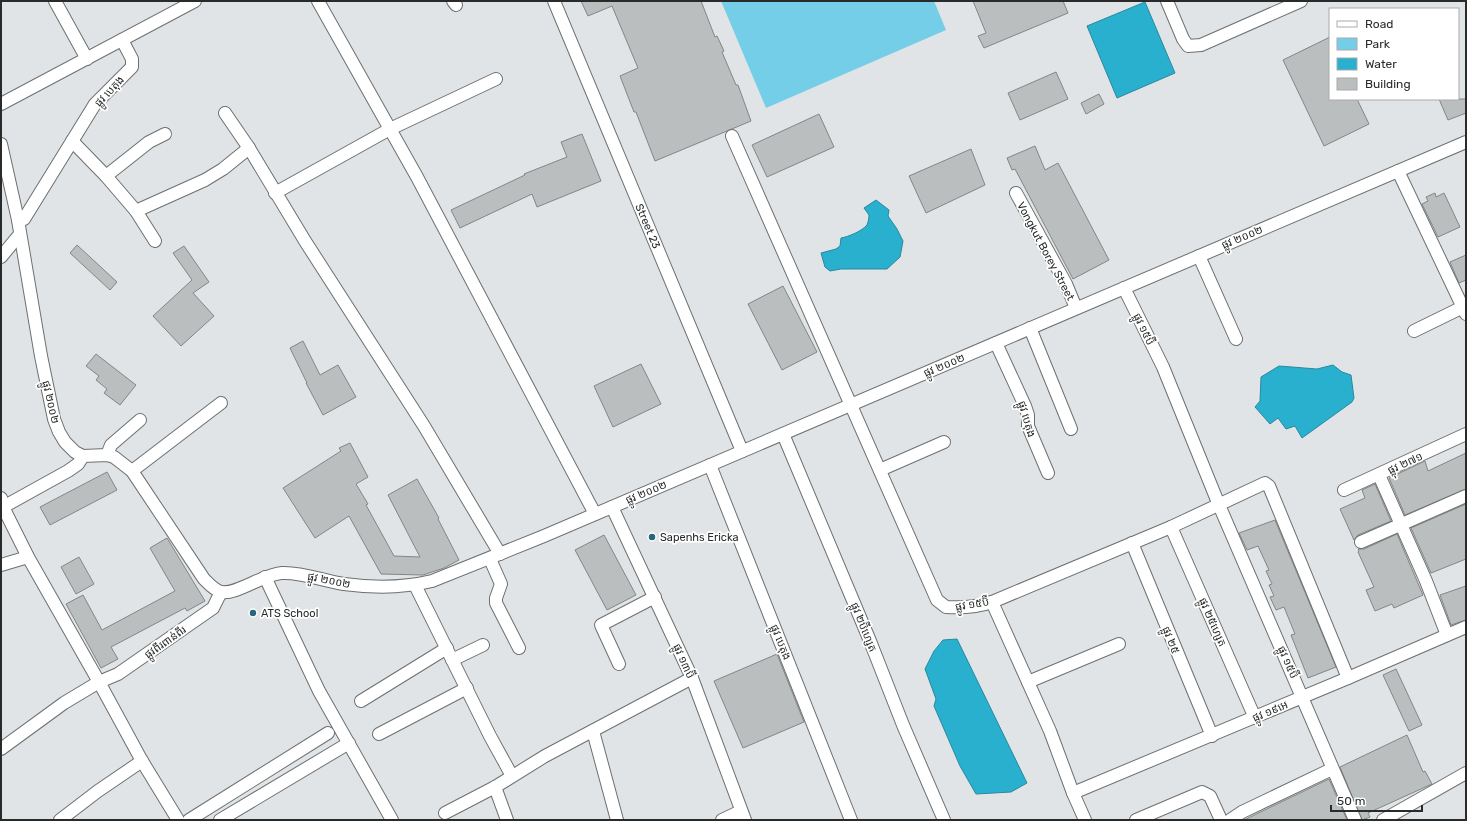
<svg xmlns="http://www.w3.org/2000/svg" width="1467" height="821" viewBox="0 0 1467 821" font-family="Rubik,'Noto Sans Khmer',sans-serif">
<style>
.green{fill:#74cee7}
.water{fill:#29b0cf;stroke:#29889e}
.building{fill:#babebf;stroke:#828687}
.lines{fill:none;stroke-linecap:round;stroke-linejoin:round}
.minor-casing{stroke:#6c7071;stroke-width:14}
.minor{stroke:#fff;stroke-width:12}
.poi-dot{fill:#25687a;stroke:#fff;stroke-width:1.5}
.labels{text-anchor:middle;stroke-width:3.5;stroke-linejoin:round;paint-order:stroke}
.street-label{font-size:11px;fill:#292b2b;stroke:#fff}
.poi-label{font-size:11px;fill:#292b2b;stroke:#fff;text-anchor:start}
</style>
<rect width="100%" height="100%" fill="#e0e4e6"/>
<polygon class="green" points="721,1 934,1 946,30 766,108"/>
<g class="water">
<polygon points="1145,2 1175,73 1117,98 1087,26"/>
<path d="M 876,200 L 889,210 L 888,216 L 897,229 L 903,241 L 900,257 L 887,269 L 841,269 L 830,271 L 825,267 L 821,253 L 836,249 L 840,246 L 841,238 C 848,237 862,231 867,225 C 868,223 869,218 869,215 L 864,208 Z"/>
<polygon points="1333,365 1342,372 1351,375 1354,398 1352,402 1302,438 1295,426 1286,429 1278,418 1270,424 1255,407 1260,401 1261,377 1279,366 1317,369"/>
<polygon points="957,639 1027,783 1011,792 976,794 960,766 934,706 936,699 925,669 934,651 943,640"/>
</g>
<g class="building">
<polygon points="581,1 701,1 715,37 717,36 724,51 722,52 736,85 738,85 751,121 655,161 636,112 634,112 620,76 638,68 612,6 588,16"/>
<polygon points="973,1 1063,1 1068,13 984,48 978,36 986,33"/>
<polygon points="1330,37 1330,99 1357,99 1369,124 1324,146 1283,60"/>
<polygon points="1056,72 1068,99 1020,120 1008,93"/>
<polygon points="1099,94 1104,104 1086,114 1081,103"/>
<polygon points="1439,99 1466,99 1466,113 1448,120"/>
<polygon points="819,114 834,147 767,177 752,145"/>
<polygon points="582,134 601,181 537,207 532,194 460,228 451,210 525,175 524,174 567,157 561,142"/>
<polygon points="1035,146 1045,170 1058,163 1109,260 1073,279 1015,169 1012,170 1007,158"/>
<polygon points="971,149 985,185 926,213 909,176"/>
<polygon points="1435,193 1436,197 1444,193 1460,227 1438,237 1422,204 1428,201 1426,197"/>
<polygon points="77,245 117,282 110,290 70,253"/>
<polygon points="184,246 209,282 193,293 214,316 181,346 153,316 192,280 173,253"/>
<polygon points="1466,255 1466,280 1459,283 1450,262"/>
<polygon points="783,286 817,352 782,370 748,304"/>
<polygon points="303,341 320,375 338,365 356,397 323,415 306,383 307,383 290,348"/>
<polygon points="96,354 136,385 120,405 104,393 107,389 96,380 99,376 86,366"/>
<polygon points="641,364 661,404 613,427 594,386"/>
<polygon points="350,443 368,477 356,484 368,504 366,505 394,556 420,557 388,495 417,479 439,518 438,519 459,560 444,568 423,575 381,574 349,516 315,538 283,488 341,451 339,448"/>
<polygon points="1466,453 1466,489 1405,515 1389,478 1425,461 1428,471"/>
<polygon points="107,472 117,490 50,525 40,507"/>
<polygon points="1375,484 1391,521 1358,535 1354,540 1340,509 1365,498 1362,490"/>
<polygon points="1466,504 1466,559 1431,573 1411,528"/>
<polygon points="1275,520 1336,667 1308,678 1291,635 1295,634 1284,607 1276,610 1270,597 1274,596 1269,585 1272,584 1266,571 1269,570 1258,546 1247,550 1239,533"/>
<polygon points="1397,534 1423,595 1394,608 1392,604 1375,611 1366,590 1374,587 1358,552 1359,551 1358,549 1364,549"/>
<polygon points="604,535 636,595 607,610 575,550"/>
<polygon points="167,538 205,601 187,611 185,608 111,647 118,659 101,668 66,604 83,595 102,630 175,591 150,548"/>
<polygon points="79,557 94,584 76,594 61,567"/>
<polygon points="1466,586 1466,620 1451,625 1440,595"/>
<polygon points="777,654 804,722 743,748 714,681"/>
<polygon points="1396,669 1422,725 1409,731 1383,675"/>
<polygon points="1407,735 1423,772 1425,771 1432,784 1368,813 1370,817 1362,820 1340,767"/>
<polygon points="1329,779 1347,820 1244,820 1246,819"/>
</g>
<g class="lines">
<defs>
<g id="minor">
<polyline points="55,1 87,59"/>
<polyline points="318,1 417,177 595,514"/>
<polyline points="453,1 456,5"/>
<polyline points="554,1 742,451"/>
<polyline points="1167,1 1183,39 1188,46 1201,45 1301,1"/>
<polyline points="1,104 195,1"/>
<polyline points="225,113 249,148 305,241 424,426 500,554"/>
<path d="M 732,136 L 937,600 L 946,607 C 961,608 977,607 992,602 L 1171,527 L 1265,483 L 1269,486 L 1348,678"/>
<polyline points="72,141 106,176 136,211 155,241"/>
<path d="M 1,144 L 18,220 L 41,356 L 54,419 L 59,432 L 65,442 L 75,452 L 83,456 L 107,455 L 114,457 L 132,471 L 204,579 C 209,584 214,590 221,592 C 237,595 263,574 282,573 C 303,572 323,581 344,584 C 374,588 403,588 432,581 L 544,536 L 1466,142"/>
<polyline points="1398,171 1466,314"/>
<polyline points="106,176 149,142 165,134"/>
<polyline points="275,193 390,129 496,79"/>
<polyline points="1016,193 1066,284 1076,308"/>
<polyline points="136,211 205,180 223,169 249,148"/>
<polyline points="18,220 24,219 95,104 132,67 132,59 122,40"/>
<polyline points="1199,256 1236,339"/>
<polyline points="1,257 20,234"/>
<polyline points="1124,288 1163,367 1219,505 1355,820"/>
<polyline points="1030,328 1071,429"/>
<polyline points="1414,331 1463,307"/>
<polyline points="996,343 1025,406 1028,415 1028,426 1048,473"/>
<polyline points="783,434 870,641 903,725 944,820"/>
<polyline points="107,455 111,445 140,420"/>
<polyline points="710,465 851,820"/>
<polyline points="880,470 944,442"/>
<polyline points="132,471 221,403"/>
<polyline points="1379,475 1426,581 1447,635"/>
<polyline points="1344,490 1466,434"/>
<polyline points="1,498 6,513 28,557 99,682 142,761 178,820"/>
<polyline points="3,507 68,471 78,464 83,456"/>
<polyline points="612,507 692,678 745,820"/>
<polyline points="1171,527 1255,718"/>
<polyline points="1361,542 1466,496"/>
<polyline points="1132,543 1212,736"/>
<polyline points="490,559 501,584 496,598 496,603 519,648"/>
<polyline points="1,565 28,557"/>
<polyline points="265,577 319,691 392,820"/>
<polyline points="415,585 490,736 512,776"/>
<polyline points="992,602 1050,731 1073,793 1085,820"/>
<polyline points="452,660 483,645"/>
<polyline points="619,664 601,625 655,597"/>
<polyline points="1028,682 1119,644"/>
<polyline points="361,701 447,648"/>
<polyline points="593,731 617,820"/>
<polyline points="379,734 467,688"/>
<polyline points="1,749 64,703 99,682 118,674 213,608 221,592"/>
<polyline points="495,787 507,820"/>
<polyline points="1073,793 1348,678 1466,627"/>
<polyline points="445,813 495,787 545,756 692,678"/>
<polyline points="60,820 98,791 142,761"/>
<polyline points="189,820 328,733"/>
<polyline points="220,820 349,743"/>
<polyline points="722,820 741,811"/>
<polyline points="1136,820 1202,792 1210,796 1221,820"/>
<polyline points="1230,820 1242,812 1332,769"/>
<polyline points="1383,820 1466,773"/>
</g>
</defs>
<use href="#minor" class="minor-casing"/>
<use href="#minor" class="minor"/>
</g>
<g class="poi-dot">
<circle cx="652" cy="537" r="4"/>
<circle cx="253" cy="613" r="4"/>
</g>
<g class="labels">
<g class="street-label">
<text transform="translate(109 91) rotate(-47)" y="4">ផ្លូវ បេតុង</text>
<text transform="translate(648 226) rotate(67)" y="4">Street 23</text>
<text transform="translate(1242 237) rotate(-23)" y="4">ផ្លូវ ២០០២</text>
<text transform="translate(1046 251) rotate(62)" y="4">Vongkut Borey Street</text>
<text transform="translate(1144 329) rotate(64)" y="4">ផ្លូវ ១៥ប៊ី</text>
<text transform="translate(944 365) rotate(-23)" y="4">ផ្លូវ ២០០២</text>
<text transform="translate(51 402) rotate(77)" y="4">ផ្លូវ ២០០២</text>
<text transform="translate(1027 419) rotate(74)" y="4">ផ្លូវ បេតុង</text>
<text transform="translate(1405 463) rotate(-25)" y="4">ផ្លុវ ២៧១</text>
<text transform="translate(646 492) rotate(-23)" y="4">ផ្លូវ ២០០២</text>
<text transform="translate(329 580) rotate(11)" y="4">ផ្លូវ ២០០២</text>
<text transform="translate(972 604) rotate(-9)" y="4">ផ្លូវ ១៥ប៊ី</text>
<text transform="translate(1213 622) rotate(66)" y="4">ផ្លូវ ២៥ហ្សេត</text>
<text transform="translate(864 627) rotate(68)" y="4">ផ្លូវ ២ប៊ីហ្សេត</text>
<text transform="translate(1171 640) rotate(68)" y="4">ផ្លូវ ២៥</text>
<text transform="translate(165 642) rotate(-35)" y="4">ផ្លូវពីរពាន់ពីរ</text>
<text transform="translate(781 642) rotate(68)" y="4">ផ្លូវ បេតុង</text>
<text transform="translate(684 661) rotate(66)" y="4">ផ្លូវ ១៣ប៊ី</text>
<text transform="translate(1288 662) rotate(66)" y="4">ផ្លូវ ១៥ប៊ី</text>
<text transform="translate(1270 711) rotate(-23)" y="4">ផ្លូវ ១៩អេ</text>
</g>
<g class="poi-label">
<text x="660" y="541">Sapenhs Ericka</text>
<text x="261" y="617">ATS School</text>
</g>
</g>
<rect width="1467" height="821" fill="none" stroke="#292b2b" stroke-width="4"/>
<rect x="1329" y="8" width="130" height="92" fill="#ffffff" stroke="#a9aaaa"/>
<rect x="1337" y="21" width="20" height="6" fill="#ffffff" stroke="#a9aaaa"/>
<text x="1365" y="28" font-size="12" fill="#292b2b">Road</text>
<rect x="1337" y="38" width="20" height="12" fill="#74cee7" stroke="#a9aaaa"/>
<text x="1365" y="48" font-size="12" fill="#292b2b">Park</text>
<rect x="1337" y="58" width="20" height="12" fill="#29b0cf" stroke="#a9aaaa"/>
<text x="1365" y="68" font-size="12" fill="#292b2b">Water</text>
<rect x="1337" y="78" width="20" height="12" fill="#babebf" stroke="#a9aaaa"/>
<text x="1365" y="88" font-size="12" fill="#292b2b">Building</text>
<path d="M1331 805v6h91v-6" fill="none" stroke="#292b2b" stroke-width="2"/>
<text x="1337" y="805" font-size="12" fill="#292b2b" stroke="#ffffff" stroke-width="3" paint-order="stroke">50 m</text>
</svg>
